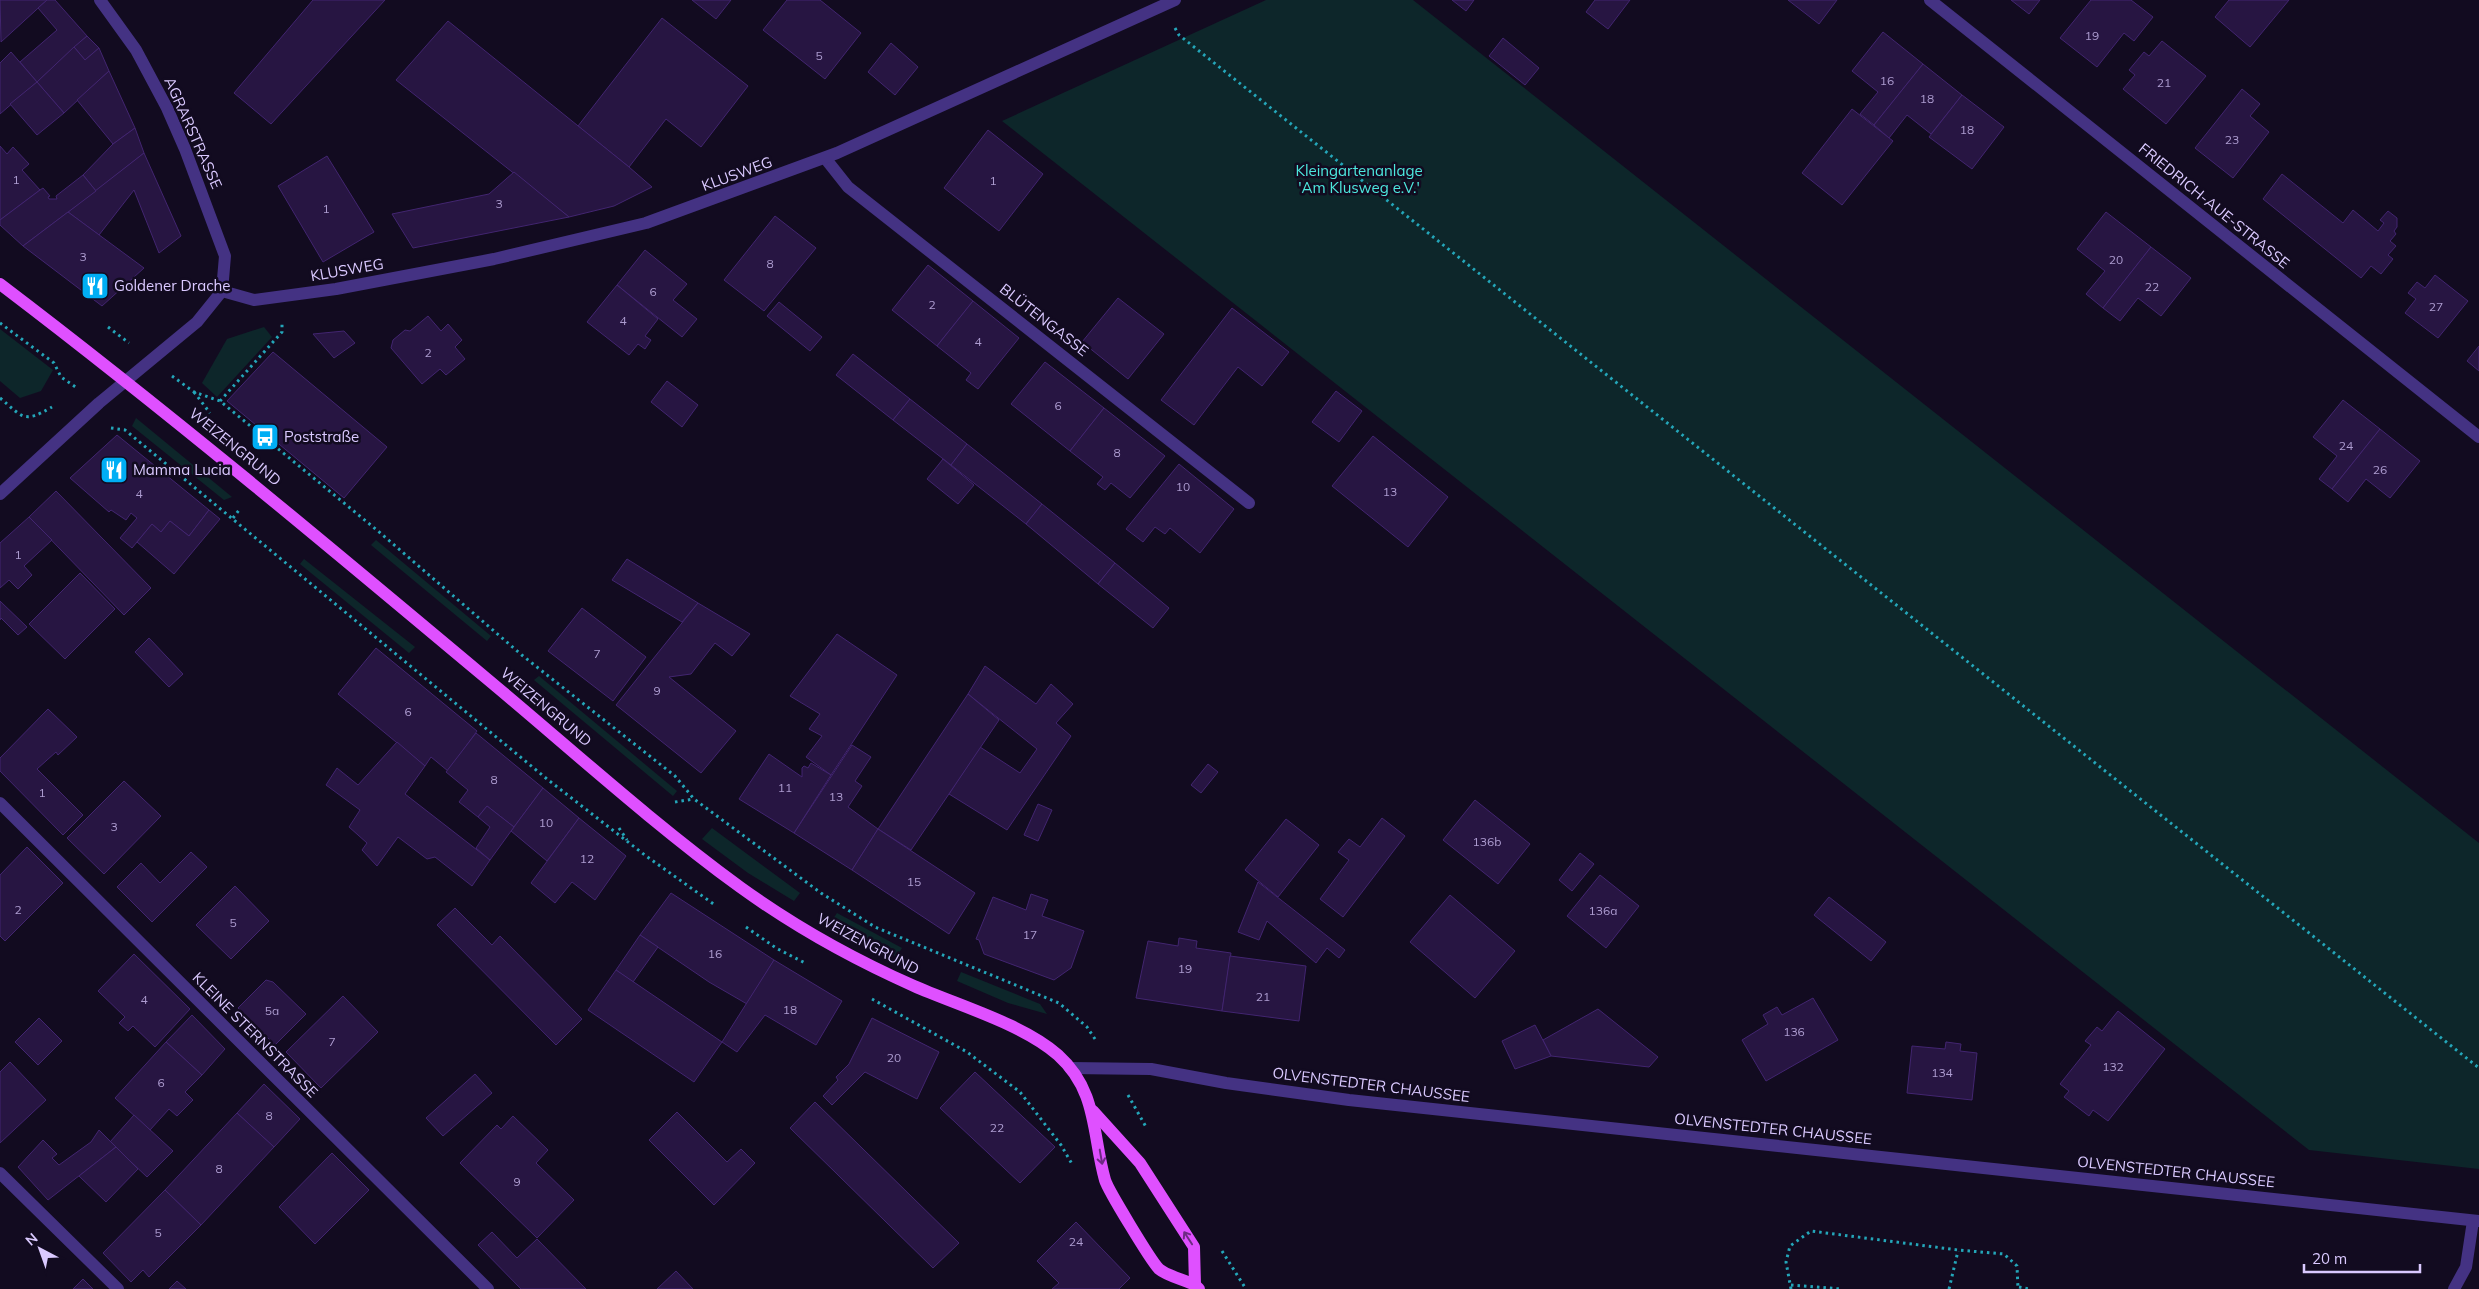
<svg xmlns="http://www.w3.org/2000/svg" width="2479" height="1289" viewBox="0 0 2479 1289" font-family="Mulish,sans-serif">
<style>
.green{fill:#0d262a}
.building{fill:#271542;stroke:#422570}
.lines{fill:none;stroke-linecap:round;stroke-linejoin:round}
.path{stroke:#24a6b9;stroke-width:3;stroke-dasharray:2.5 4;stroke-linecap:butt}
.minor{stroke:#443283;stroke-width:12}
.major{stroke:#df50ff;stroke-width:12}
.oneway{stroke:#6e2a84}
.labels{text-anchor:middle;stroke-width:5;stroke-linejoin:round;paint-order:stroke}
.number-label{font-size:12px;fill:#ad9cd0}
.street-label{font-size:15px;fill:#dac9ff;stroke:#120b20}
.park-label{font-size:15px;fill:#4de8de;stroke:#120b20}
.poi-label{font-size:15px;fill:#dac9ff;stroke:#120b20;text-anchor:start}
</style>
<rect width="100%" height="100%" fill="#120b20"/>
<g class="green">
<polygon points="1266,0 1413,0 2479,843 2479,1169 2309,1150 1002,121"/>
<polygon points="264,327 272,337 217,397 202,383 227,339"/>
<polygon points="0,329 53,370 41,391 20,398 0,381"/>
<polygon points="136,418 232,497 224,500 132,426"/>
<polygon points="376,540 491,636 487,641 371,545"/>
<polygon points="304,559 415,647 409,653 300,564"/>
<polygon points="539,676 677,791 673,796 534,680"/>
<polygon points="712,828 800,893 794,901 748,873 702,839"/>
<polygon points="837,913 902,948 896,957 831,922"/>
<polygon points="961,972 1040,1004 1047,1014 1008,1003 957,981"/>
</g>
<g class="building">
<polygon points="0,0 47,0 1,42"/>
<polygon points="47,0 55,0 87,36 37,82 20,62 57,30 38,8"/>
<polygon points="313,0 385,0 271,124 234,93"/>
<polygon points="692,0 731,0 716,19"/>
<polygon points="787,0 820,0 861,33 825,79 763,30"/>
<polygon points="1452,0 1474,0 1466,11"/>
<polygon points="1595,0 1630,0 1608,29 1586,12"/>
<polygon points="1788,0 1837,0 1819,24"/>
<polygon points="2011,0 2040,0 2029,14"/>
<polygon points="2091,0 2131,0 2153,17 2134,41 2124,33 2097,67 2060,38"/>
<polygon points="2229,0 2289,0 2250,47 2215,17"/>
<polygon points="662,18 748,86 701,147 666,119 629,167 578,126"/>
<polygon points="448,21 629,167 652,187 614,206 569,217 396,80"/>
<polygon points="1883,32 1923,64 1874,125 1860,114 1878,92 1852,71"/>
<polygon points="87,36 99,48 85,60 74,47"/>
<polygon points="1503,38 1539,68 1525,85 1489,56"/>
<polygon points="2162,41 2206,76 2166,124 2123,89 2135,75 2129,70 2144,52 2149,56"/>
<polygon points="891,43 918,67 895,95 868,72"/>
<polygon points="74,47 85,60 99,48 109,71 64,113 37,82"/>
<polygon points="11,52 37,82 0,114 0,63"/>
<polygon points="1923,64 1962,95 1931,134 1907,115 1889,138 1874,125"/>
<polygon points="109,71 135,128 113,144 77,100"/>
<polygon points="37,82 64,113 37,135 10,104"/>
<polygon points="2242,89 2260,104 2250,116 2269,132 2233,178 2195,148"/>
<polygon points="1962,95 2004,127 1972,169 1929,137"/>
<polygon points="1852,109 1893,141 1842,205 1802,173"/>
<polygon points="135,128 144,153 96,191 83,175 113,144"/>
<polygon points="988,130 1043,174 999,231 944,188"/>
<polygon points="0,146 7,154 13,147 29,164 22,170 40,190 0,220"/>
<polygon points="144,153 181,236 159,253 134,190 99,235 68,212"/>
<polygon points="327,156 374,232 323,262 278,186"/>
<polygon points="514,172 569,217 413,248 392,214 489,194"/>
<polygon points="2282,174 2343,223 2353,210 2378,231 2384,223 2380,220 2388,211 2397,218 2397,227 2394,231 2396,234 2390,241 2396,246 2388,255 2393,259 2381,274 2371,266 2361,278 2263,199"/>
<polygon points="83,175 96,191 23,246 0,225 0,220 40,190 43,188 50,196 48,197 49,199 57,199 56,196"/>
<polygon points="68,212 144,268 102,306 23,246"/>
<polygon points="2106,212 2151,247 2103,308 2086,294 2105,271 2077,249"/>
<polygon points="775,216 816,248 764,311 724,280"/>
<polygon points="2151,247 2191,278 2161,316 2138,298 2120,321 2103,308"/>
<polygon points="645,250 687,284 673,300 697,319 682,337 617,285"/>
<polygon points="928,265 973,301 937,346 892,310"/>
<polygon points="2435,275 2468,301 2438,338 2405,313 2416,299 2408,293 2417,282 2425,288"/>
<polygon points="617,285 658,319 645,336 651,340 645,349 638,344 629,355 587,322"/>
<polygon points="1118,298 1164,334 1128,379 1082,342"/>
<polygon points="973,301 1019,338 978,389 966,380 971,373 937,346"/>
<polygon points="779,302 822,337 810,351 767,316"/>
<polygon points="1232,308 1289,352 1262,386 1238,367 1194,425 1161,400"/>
<polygon points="428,316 441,331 448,324 462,340 455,347 465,359 446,375 440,369 422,384 391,348 393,340 405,330 410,331"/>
<polygon points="344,331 355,343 334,358 313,334"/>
<polygon points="2479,346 2479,371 2467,361"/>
<polygon points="273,352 387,447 344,498 227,401"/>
<polygon points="853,354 910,399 893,420 836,375"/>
<polygon points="1045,362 1104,408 1070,451 1011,404"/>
<polygon points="667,381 698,405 682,427 651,402"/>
<polygon points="1336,391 1362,411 1339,442 1312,422"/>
<polygon points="910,399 967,444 951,465 893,420"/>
<polygon points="2343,400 2380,429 2332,489 2319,479 2337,456 2313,437"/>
<polygon points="1104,408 1165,456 1130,498 1111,483 1105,490 1097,484 1103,477 1070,451"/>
<polygon points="2380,429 2420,461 2390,498 2366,479 2348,502 2332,489"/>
<polygon points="117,435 209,510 189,536 170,521 161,532 152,524 132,548 120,538 137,518 131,513 126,520 111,510 109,512 70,478"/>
<polygon points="1373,436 1448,497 1408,547 1332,486"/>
<polygon points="967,444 1042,504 1026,524 951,465"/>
<polygon points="943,459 974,485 958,504 927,479"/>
<polygon points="1179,464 1234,509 1200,553 1170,528 1165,534 1155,527 1143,542 1126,529"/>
<polygon points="56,491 151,588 124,615 29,517"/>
<polygon points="1042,504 1115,563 1098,584 1026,524"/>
<polygon points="209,510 220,519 174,574 137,542 152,524 161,532 170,521 189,536"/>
<polygon points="29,517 52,540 24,566 32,575 18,589 9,580 0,588 0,543"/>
<polygon points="627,559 698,603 682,622 612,580"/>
<polygon points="1115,563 1169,608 1153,628 1098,584"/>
<polygon points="80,573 115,609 65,659 29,624"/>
<polygon points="0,601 27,627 18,635 1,618 0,620"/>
<polygon points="698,603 750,634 732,656 715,643 691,674 669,677 736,731 701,773 616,705"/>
<polygon points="582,608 646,657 613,701 548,651"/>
<polygon points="837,634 897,675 831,775 806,757 822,736 809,729 820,714 790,696"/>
<polygon points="149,638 183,674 169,687 135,652"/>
<polygon points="376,648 477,731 448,771 431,757 425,766 338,694"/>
<polygon points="985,666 1036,704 1051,684 1073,704 1056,723 1071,736 1007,830 949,794 980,747 1020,773 1037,749 968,694"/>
<polygon points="968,694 999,720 911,850 878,829"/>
<polygon points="48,709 77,737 58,755 56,752 37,769 83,815 63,835 0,771 0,758"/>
<polygon points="476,733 543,788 514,827 487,806 478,817 459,802 468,790 446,772"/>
<polygon points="397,742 425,766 405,794 490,860 472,886 435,857 427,859 398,837 377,866 362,850 367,843 349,827 360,810 326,785 337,768 358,785"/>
<polygon points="852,745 871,757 855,781 862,786 848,807 878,829 852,870 794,833"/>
<polygon points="769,754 802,777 802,768 804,766 808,768 811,763 831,775 794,833 739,799"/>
<polygon points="1208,764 1218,772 1201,793 1191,785"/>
<polygon points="124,781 161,816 104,874 67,838"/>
<polygon points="543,788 579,818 547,861 511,831"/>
<polygon points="1475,800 1530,844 1498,884 1443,840"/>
<polygon points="1038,804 1052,810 1038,841 1024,835"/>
<polygon points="487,806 514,827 490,860 476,848 490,827 478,817"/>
<polygon points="579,818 626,856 595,900 572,882 555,903 531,883"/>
<polygon points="1382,818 1405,836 1343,917 1320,899 1349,860 1338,852 1349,839 1360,847"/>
<polygon points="1286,819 1319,845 1278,897 1245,870"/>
<polygon points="878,829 975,893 949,934 852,870"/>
<polygon points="27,847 63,883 5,941 0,936 0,875"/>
<polygon points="191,852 207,867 152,922 117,887 141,863 160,883"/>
<polygon points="1580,853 1594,864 1572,891 1559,880"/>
<polygon points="1600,875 1639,906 1606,948 1567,916"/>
<polygon points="1258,882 1345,950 1339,958 1327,948 1316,963 1267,921 1259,940 1238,932"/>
<polygon points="235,886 269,921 231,959 196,925"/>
<polygon points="671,893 774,960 747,1004 709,982 640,935"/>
<polygon points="1031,894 1048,900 1042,916 1084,931 1071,968 1054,980 984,954 979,940 976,939 993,897 1026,910"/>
<polygon points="1450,895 1515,951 1475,998 1410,942"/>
<polygon points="1829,897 1886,942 1871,961 1814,915"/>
<polygon points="455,908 492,945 500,936 582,1019 556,1045 437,925"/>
<polygon points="640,935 658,947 633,982 616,970"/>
<polygon points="1179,938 1197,941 1196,948 1231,953 1222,1011 1136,998 1148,941 1178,946"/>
<polygon points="134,954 190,1009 155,1047 133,1026 128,1031 119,1023 125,1017 98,991"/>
<polygon points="1230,956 1306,966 1299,1021 1222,1011"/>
<polygon points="774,960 842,1001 816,1045 765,1015 737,1052 722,1042"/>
<polygon points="616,970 722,1042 694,1082 588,1010"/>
<polygon points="266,980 273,982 306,1014 275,1045 238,1008"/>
<polygon points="343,996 378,1032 321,1088 286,1052"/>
<polygon points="1813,998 1838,1040 1766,1081 1742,1040 1768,1024 1763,1015 1777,1007 1782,1015"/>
<polygon points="1598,1009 1658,1057 1649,1067 1551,1056 1543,1040"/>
<polygon points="2118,1011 2165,1049 2108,1121 2093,1110 2089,1116 2064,1097 2069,1091 2060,1084 2091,1045 2085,1041 2097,1027 2102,1031"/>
<polygon points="192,1015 225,1049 202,1075 166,1042"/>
<polygon points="39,1018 62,1041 38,1065 15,1042"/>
<polygon points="872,1018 939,1052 917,1099 865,1072 832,1105 823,1096 838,1080 836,1077 849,1064"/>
<polygon points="1535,1025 1551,1056 1515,1069 1502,1041"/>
<polygon points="166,1042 202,1075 185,1092 193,1100 177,1116 169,1109 150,1130 115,1098"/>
<polygon points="1946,1042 1961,1044 1960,1051 1977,1053 1972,1100 1907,1093 1912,1046 1945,1049"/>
<polygon points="10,1062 46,1100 0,1143 0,1072"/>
<polygon points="975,1072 1055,1147 1020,1183 940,1108"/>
<polygon points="475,1074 492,1093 443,1136 426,1118"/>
<polygon points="264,1084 300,1119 274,1147 237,1113"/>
<polygon points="815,1102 959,1243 933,1268 790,1128"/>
<polygon points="677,1112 727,1162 741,1149 755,1163 714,1205 649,1140"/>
<polygon points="237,1113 274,1147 201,1225 165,1190"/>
<polygon points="134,1115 173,1151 147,1177 110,1142"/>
<polygon points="513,1116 548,1150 536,1163 574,1200 537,1238 460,1163 497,1125 501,1129"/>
<polygon points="99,1130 116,1147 48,1200 18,1167 43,1140 57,1154 52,1158 59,1165 91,1142"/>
<polygon points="116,1147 138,1169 106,1202 79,1176"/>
<polygon points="332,1153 369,1190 315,1244 279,1207"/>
<polygon points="165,1190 201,1225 149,1277 143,1270 131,1282 103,1253"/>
<polygon points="1076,1222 1130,1278 1119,1289 1052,1289 1059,1283 1037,1261"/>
<polygon points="492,1232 517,1258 537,1239 586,1289 521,1289 478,1245"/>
<polygon points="676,1271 693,1289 657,1289"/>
<polygon points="83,1279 93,1289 73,1289"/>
<polygon points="177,1281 186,1289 169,1289"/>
</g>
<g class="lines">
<g class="path">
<polyline points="1175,28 1179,35 2479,1068"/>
<polyline points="0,323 54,363 61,377 77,388"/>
<polyline points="108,327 129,343"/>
<polyline points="172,376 194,392 220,401 378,531 523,656 675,776 694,799 821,893 875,927 1059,1003 1087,1027 1097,1042"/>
<polyline points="194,392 210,413"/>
<path d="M 0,398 C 23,417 23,424 52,407"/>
<polyline points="220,401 282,332 282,323"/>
<polyline points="111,428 125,430 547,779 646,856 715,905"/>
<polyline points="233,518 239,510"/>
<polyline points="675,802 694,799"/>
<polyline points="619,828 627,840"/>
<polyline points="746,927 776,948 805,963"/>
<polyline points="872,999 967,1052 1020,1092 1061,1145 1072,1164"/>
<polyline points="1128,1095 1146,1127"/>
<polyline points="1222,1251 1246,1289"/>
<polyline points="1791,1285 1841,1289"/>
<polyline points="2019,1287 2030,1289"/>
<polyline points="1791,1289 1786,1262 1790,1246 1811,1231 1958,1250 2004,1254 2017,1266 2018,1289"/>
<polyline points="1949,1289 1958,1251"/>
</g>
<g class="minor">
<polyline points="100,0 136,50 167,108 185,149 225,256 222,291"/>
<polyline points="1930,0 2479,437"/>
<polyline points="825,158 848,187 1249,503"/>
<polyline points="222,291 254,300 336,289 494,259 646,223 837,153 1175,0"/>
<polyline points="0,494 99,403 197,322 222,291"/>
<polyline points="0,803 488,1289"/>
<polyline points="1070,1068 1151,1069 1226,1083 1349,1100 2479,1221"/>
<polyline points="0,1173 118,1289"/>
<polyline points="2454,1289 2466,1267 2473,1221"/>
</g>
<g class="major">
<path d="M 0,284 C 166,410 326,544 486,678 C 570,748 651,822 740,887 C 794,926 853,959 914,986 C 957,1005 1023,1024 1058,1055 C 1098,1091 1092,1134 1105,1180 C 1108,1190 1151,1261 1159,1269 C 1167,1276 1185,1280 1195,1285 L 1199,1289"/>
<polyline points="1093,1111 1140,1163 1194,1247 1195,1285"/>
</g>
</g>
<defs><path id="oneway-shaft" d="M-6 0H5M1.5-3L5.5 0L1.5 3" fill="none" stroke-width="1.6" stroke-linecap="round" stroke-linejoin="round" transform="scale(1.25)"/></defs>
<g class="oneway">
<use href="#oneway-shaft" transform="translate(1101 1157) rotate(80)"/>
<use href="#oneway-shaft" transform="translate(1188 1238) rotate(-123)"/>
</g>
<defs>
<symbol id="restaurant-square" viewBox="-11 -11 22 22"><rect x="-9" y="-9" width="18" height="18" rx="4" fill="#00aef4" stroke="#120b20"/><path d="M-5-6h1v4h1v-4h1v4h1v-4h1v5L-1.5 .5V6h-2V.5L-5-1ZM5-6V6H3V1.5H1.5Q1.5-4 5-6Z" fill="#fff"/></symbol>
<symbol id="bus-square" viewBox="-11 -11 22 22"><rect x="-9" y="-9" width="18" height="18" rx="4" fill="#00aef4" stroke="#120b20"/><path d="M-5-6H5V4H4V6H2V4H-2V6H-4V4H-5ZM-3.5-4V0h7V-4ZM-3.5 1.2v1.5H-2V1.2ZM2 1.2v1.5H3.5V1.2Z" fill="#fff"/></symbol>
</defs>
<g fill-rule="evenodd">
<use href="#restaurant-square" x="79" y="270" width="32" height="32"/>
<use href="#bus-square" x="249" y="421" width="32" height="32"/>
<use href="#restaurant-square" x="98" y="454" width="32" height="32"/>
</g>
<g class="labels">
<g class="number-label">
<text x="2092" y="40">19</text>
<text x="819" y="60">5</text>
<text x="1887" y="85">16</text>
<text x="2164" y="87">21</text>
<text x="1927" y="103">18</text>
<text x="1967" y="134">18</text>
<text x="2232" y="144">23</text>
<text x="16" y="184">1</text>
<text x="993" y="185">1</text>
<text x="499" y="208">3</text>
<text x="326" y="213">1</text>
<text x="83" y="261">3</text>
<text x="2116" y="264">20</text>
<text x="770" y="268">8</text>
<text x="2152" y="291">22</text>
<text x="653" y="296">6</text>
<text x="932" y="309">2</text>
<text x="2436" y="311">27</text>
<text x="623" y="325">4</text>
<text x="978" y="346">4</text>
<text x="428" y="357">2</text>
<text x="1058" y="410">6</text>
<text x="2346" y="450">24</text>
<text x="1117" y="457">8</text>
<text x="2380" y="474">26</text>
<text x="1183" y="491">10</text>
<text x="1390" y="496">13</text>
<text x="139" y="498">4</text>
<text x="18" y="559">1</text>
<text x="597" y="658">7</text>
<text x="657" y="695">9</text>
<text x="408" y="716">6</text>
<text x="494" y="784">8</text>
<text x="785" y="792">11</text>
<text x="42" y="797">1</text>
<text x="836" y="801">13</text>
<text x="546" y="827">10</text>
<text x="114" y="831">3</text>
<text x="1487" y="846">136b</text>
<text x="587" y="863">12</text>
<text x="914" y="886">15</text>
<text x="18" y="914">2</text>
<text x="1603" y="915">136a</text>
<text x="233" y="927">5</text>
<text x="1030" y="939">17</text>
<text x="715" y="958">16</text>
<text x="1185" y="973">19</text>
<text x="1263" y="1001">21</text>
<text x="144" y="1004">4</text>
<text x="790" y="1014">18</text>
<text x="272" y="1015">5a</text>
<text x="1794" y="1036">136</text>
<text x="332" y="1046">7</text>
<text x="894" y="1062">20</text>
<text x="2113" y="1071">132</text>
<text x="1942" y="1077">134</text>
<text x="161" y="1087">6</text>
<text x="269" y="1120">8</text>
<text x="997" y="1132">22</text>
<text x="219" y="1173">8</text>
<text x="517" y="1186">9</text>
<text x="158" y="1237">5</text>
<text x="1076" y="1246">24</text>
</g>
<g class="street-label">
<text transform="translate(193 133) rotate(66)" y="5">AGRARSTRASSE</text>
<text transform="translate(737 174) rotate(-20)" y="5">KLUSWEG</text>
<text transform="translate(2214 206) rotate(39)" y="5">FRIEDRICH-AUE-STRASSE</text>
<text transform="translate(347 270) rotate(-10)" y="5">KLUSWEG</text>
<text transform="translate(1044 320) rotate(38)" y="5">BLÜTENGASSE</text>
<text transform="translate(235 447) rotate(39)" y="5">WEIZENGRUND</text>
<text transform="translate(546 707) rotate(40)" y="5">WEIZENGRUND</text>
<text transform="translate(868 944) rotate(28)" y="5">WEIZENGRUND</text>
<text transform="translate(255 1035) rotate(45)" y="5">KLEINE STERNSTRASSE</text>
<text transform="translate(1371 1085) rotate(7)" y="5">OLVENSTEDTER CHAUSSEE</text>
<text transform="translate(1773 1129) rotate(6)" y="5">OLVENSTEDTER CHAUSSEE</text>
<text transform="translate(2176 1172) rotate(6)" y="5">OLVENSTEDTER CHAUSSEE</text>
</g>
<g class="park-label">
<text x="1359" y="176">Kleingartenanlage<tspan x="1359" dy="17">'Am Klusweg e.V.'</tspan></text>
</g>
<g class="poi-label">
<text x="114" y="291">Goldener Drache</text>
<text x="284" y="442">Poststraße</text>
<text x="133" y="475">Mamma Lucia</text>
</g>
</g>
<g transform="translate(40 1249) rotate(319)" stroke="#120b20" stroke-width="4" paint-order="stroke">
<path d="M0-4L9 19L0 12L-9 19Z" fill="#dac9ff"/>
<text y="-8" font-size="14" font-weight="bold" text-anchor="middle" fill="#dac9ff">N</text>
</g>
<path d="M2304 1264v8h116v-8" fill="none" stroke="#dac9ff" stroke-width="2.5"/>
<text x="2312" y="1264" font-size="15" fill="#dac9ff" stroke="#120b20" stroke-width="4" paint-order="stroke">20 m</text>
</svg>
